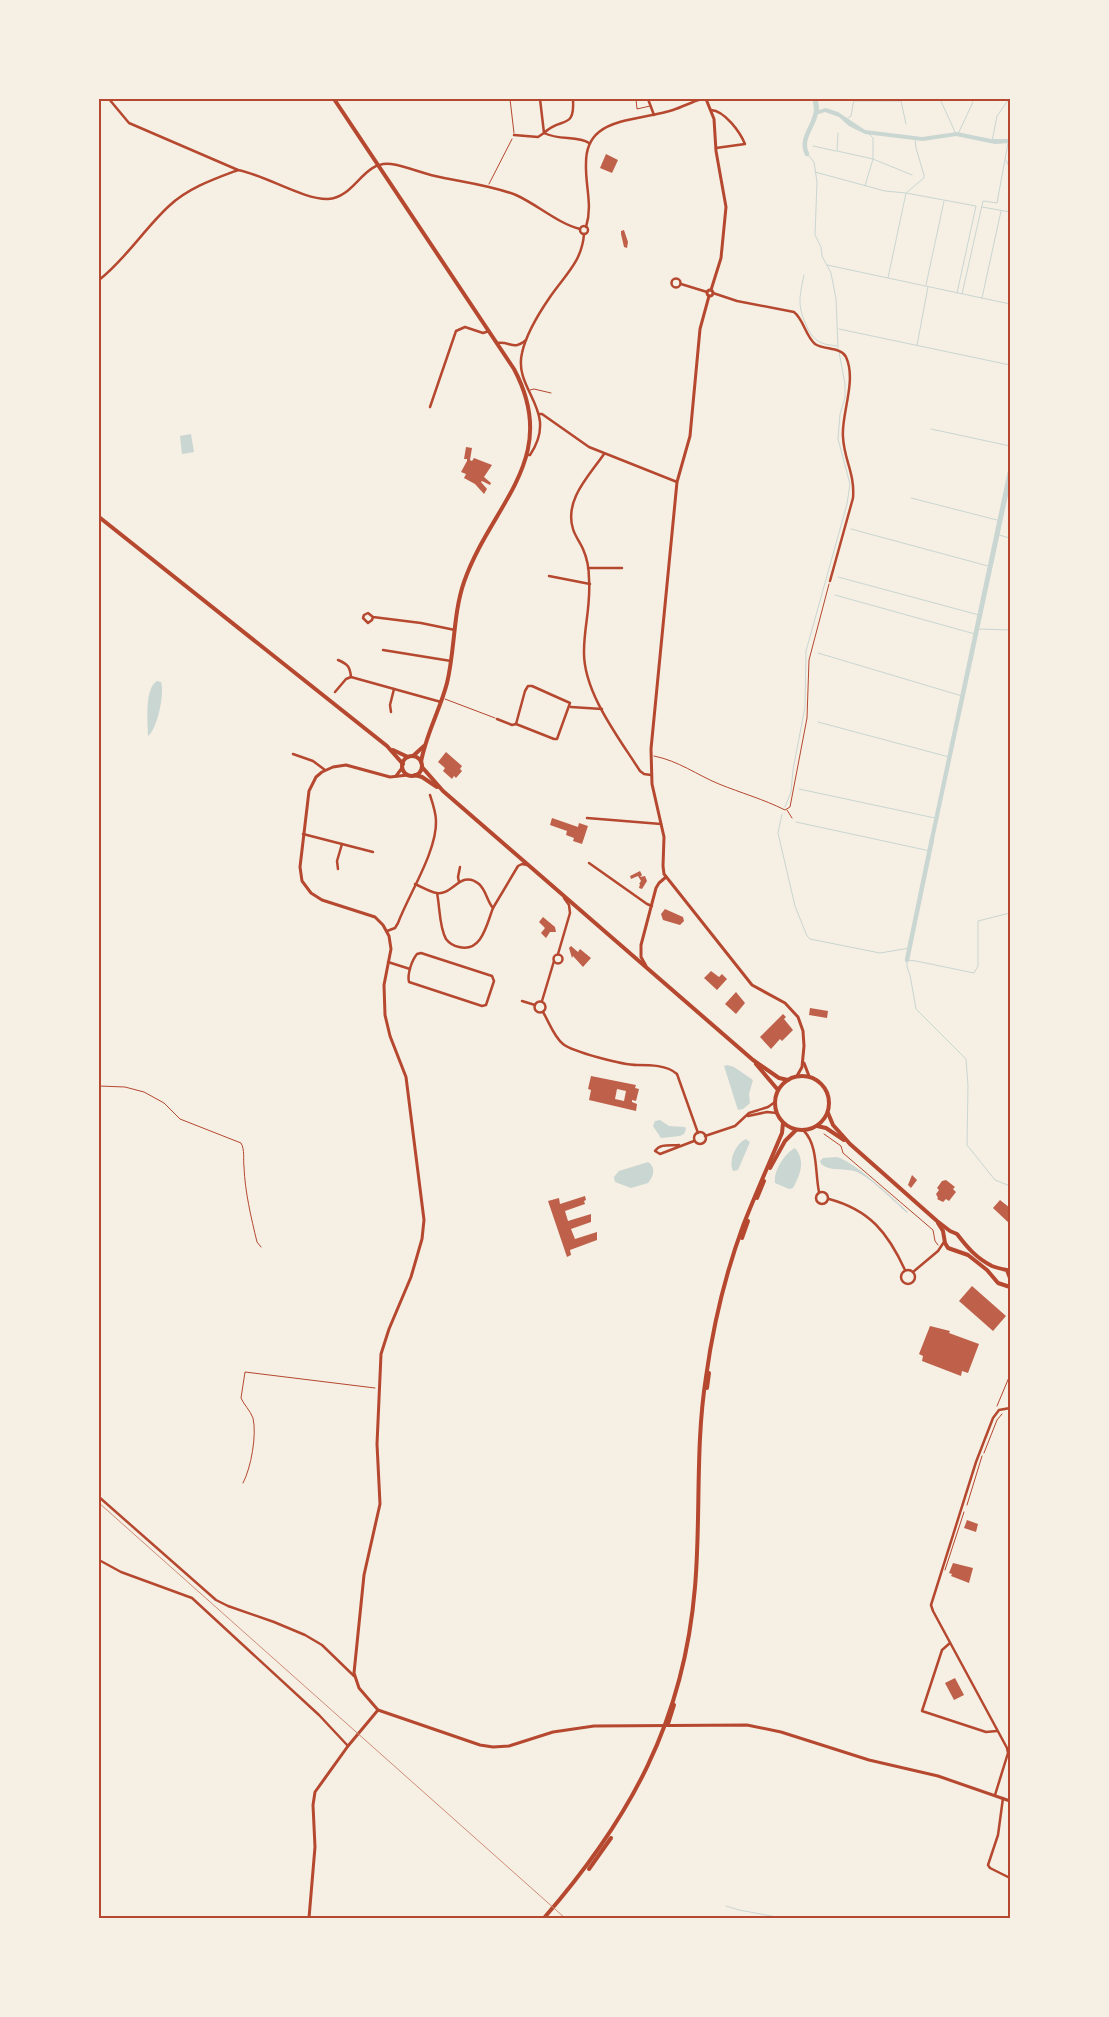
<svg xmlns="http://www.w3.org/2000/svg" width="1109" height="2017" viewBox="0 0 1109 2017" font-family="'Alegreya Sans',sans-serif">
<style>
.water{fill:#c9d6d2}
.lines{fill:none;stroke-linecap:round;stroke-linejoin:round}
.stream{stroke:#c9d6d2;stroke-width:1}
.canal{stroke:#c9d6d2;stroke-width:4.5}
.building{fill:#bf614a;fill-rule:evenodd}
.path{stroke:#b5482f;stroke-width:1}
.service{stroke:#b5482f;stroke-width:1}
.minor{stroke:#b5482f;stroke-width:2.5}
.tertiary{stroke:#b5482f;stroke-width:3}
.secondary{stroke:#b5482f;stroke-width:4}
.primary{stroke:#b5482f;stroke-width:4}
.rail{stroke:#cf8b77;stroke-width:1}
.neatline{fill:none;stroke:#b5482f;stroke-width:2}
</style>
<rect width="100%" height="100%" fill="#f6efe4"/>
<g class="water">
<polygon points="813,99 818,99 819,110 826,108 838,112 865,130 922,137 957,132 991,139 1010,139 1010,143 995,144 956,136 923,141 865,134 849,126 839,117 825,112 816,115 814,111"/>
<polygon points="191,434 194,452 182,454 180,436"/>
<polygon points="1010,461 1010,486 933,844 929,843"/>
<path d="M 157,681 L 161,682 C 165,693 157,730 148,736 C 148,722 144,689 157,681 Z"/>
<polygon points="727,1065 734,1067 753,1080 749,1094 750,1103 743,1109 738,1110 737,1107 725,1069 724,1066"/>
<polygon points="660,1120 669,1126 685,1127 686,1129 684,1134 680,1136 661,1138 653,1126 655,1121"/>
<path d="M 746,1139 L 750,1142 L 738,1170 L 733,1171 C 728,1161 736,1143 746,1139 Z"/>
<path d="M 795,1148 C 806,1161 800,1175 793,1188 L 789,1189 L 775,1183 C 773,1171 785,1153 795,1148 Z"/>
<path d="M 837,1157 C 855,1162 893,1198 908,1212 L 907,1213 C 897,1204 867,1174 854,1171 C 845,1168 823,1172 820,1161 L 823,1158 Z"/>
<path d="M 648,1162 C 656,1167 654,1176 648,1183 L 631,1188 L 615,1182 L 614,1177 L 619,1171 Z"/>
</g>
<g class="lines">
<g class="stream">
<polyline points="940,99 956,134"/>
<polyline points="854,101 901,101 906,124"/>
<polyline points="848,118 851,116 854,99"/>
<polyline points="838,133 837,151 873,159 912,175"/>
<polyline points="958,134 973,102"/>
<polyline points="992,141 997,116 1009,99"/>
<polyline points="813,146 836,151"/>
<polyline points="807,154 814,162 817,182 815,235 821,247 822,256 831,273 836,299 838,348"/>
<polyline points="1006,160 1010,169"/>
<polyline points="815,172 885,191 906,193 976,206 957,293"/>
<polyline points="865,186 873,159 873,138 868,133"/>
<polyline points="982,207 1010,212"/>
<polyline points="827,265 1010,304"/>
<path d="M 804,275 C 799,299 797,306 808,329 C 811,335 815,340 822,343 C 826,345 832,345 837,346"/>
<polyline points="888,278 906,193 924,178 924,175 916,148 915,139"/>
<polyline points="926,285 944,201"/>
<polyline points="962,294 983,201 997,203 1008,143"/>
<polyline points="982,298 1001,211"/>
<polyline points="839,329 1010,365"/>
<polyline points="917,345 928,287"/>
<polyline points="931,429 1010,446"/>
<polyline points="911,498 997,520"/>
<polyline points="851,529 988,566"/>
<polyline points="999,535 1010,538"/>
<polyline points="838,577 979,615"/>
<polyline points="835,595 975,634"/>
<polyline points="979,629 1010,630"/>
<polyline points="818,653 962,696"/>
<polyline points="818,722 949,757"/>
<polyline points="799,789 935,818"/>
<polyline points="785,807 791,792 793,770 805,707 806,651 847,504 850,484 838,439 840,414 845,398 845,384 839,352"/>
<polyline points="782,814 778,833 795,906 807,936 810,939 880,953 910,948"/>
<polyline points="796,822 930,851"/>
<polyline points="1010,913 978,921 978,966 974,973 916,961 907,960 907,967 910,975 916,1009 966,1059 968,1086 967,1145 995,1180 1010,1186"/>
<polyline points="726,1906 739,1910 782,1918"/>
</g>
<g class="canal">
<path d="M 807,154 C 799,138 815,126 816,111 C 817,107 816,103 815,99"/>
<polyline points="907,960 932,839"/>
</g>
</g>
<g class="building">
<polygon points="606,154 618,160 612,173 600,168"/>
<polygon points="624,230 628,242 627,248 624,247 621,234 621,231"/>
<polygon points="466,447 472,448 470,460 472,461 474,458 492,465 484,477 491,483 490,485 482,481 481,482 487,489 484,494 475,484 464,478 466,474 461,472 467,461 467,459 464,459"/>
<polygon points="446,752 462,766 460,769 462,771 456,778 454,776 452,779 443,771 445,768 438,762"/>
<polygon points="552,818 578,827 579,823 588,826 582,844 573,841 574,838 566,835 567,831 550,825"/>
<polygon points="640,871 642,875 640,877 645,876 647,881 642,889 639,888 640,884 639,884 641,881 638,876 631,879 630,876"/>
<polygon points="665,909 683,917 684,921 680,925 663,920 661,914"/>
<polygon points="543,917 555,927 556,932 550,932 546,938 541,933 545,928 539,922"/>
<polygon points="571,946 578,952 580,949 591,958 583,967 573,956 572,958 569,948"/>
<polygon points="711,971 719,977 722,974 727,979 717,990 704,978"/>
<polygon points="736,992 745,1003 736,1014 725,1004"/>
<polygon points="810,1008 828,1011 827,1018 809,1015"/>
<polygon points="783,1014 786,1017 784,1019 793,1030 782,1041 780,1039 771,1049 760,1037"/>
<path d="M 591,1076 L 636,1085 L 635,1088 L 639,1089 L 636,1101 L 632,1100 L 632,1102 L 637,1104 L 636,1111 L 589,1100 L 591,1090 L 588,1089 ZM 617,1089 L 626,1091 L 624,1101 L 615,1099 Z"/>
<polygon points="912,1175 917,1180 911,1188 908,1185"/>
<polygon points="946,1180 955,1187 953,1189 956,1192 949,1201 946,1199 943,1202 937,1199 938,1198 936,1194 939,1190 937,1188 942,1181"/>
<polygon points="585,1196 586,1200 584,1201 585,1204 565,1211 568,1221 591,1214 591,1222 571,1229 575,1239 597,1232 597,1240 570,1250 571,1255 567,1257 548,1201 559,1198 560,1204"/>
<polygon points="1000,1200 1010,1208 1010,1224 993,1208"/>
<polygon points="972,1286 1006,1316 993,1331 959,1301"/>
<polygon points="930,1326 950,1331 949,1333 979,1344 968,1373 962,1371 961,1376 922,1361 923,1356 919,1354"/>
<polygon points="967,1520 978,1524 976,1532 964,1528"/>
<polygon points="953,1563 973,1568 969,1583 951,1576 952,1574 949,1573"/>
<polygon points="955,1678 964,1695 954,1700 945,1683"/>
</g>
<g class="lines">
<g class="path">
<polyline points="510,99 514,133"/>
<polyline points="489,184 512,139"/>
<polyline points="445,699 495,718"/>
<path d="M 654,756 C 679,761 697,775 719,784 C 741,793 763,799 785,810 L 790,807 L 807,718 L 809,660 L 829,584"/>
<polyline points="787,810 792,818"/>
<path d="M 99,1086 L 125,1087 L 144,1092 L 164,1103 L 180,1119 L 241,1143 C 245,1150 243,1159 244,1167 C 245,1192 251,1217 257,1242 L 261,1247"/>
<polyline points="824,1134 841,1146 843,1153 933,1230 935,1241 938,1245"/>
<polyline points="997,1406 1010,1375"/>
<polyline points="984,1453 997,1420 1002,1414"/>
<path d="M 243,1483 C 251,1468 257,1435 253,1418 C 250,1410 244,1405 241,1398 L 245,1372 L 375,1388"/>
<polyline points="967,1505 982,1456"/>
<polyline points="945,1570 964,1512"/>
</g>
<g class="service">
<polyline points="636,99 637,109 650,106"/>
<polyline points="530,390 534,389 551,393"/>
</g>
<g class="minor">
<path d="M 109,99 L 129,123 L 238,170 C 265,175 304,200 328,199 C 355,198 363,160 391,164 C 406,166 421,173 435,176 C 462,182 491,185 516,195 C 538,205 557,223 580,229"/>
<path d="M 540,99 L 544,133 C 561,116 575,131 573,99"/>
<polyline points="648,99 654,115"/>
<path d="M 711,110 C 725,111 740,132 745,144 L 716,148"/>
<path d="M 514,135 L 538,137 L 544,133 C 560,141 577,135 589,143"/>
<circle cx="584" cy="230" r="4"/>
<path d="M 586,227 C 593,205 585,186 586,163 C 586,151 589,140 599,132 C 616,118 652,117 673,110 C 682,107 692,102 701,99"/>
<circle cx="676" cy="283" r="4.5"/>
<path d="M 99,280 C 126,259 144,229 169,206 C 188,188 214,179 238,170"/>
<polyline points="681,284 707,292"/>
<path d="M 713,293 L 737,301 L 794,312 C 804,320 805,335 815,344 C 824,350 841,347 846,357 C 857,381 841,414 843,437 C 844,460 855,473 853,498 L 830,581"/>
<path d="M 497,343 C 511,341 513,351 526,340"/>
<polyline points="430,407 456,331 465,327 483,333 489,331"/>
<polyline points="539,414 542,414 589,447 677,482"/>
<path d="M 604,454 C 589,476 564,500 573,529 C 575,536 580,542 583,549 C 587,558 589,569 589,579 C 591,605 584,627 584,651 C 583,692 619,738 640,771 L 644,774 L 651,775"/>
<path d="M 527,455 L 530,455 C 560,410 513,391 522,353 C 526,334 539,313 550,297 C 564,276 582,262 584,234"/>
<polyline points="588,568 622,568"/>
<polyline points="549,576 590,584"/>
<polyline points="373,617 372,620 368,623 363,618 364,615 368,613 373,617 421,623 455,630"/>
<polyline points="383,650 451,661"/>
<path d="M 338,660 C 348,664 350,667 351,677"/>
<polygon points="528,686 532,686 570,703 557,739 554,739 516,724 525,691"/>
<polyline points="335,692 346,679 351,677 441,702"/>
<polyline points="571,707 602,709"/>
<polyline points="391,712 390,705 394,689"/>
<polyline points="497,719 512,725 516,724"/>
<polyline points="293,754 313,761 325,770"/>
<polyline points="587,818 661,824"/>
<polyline points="303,834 373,852"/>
<polyline points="589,863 647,904 652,906"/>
<polyline points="338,869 337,861 342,844"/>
<polyline points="459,882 458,877 460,867"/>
<path d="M 415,884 C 422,887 430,892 437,893 C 452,896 461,869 479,884 C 486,890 487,901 493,908 C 487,923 482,953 459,947 C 454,946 449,943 446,939 C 439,927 440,907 437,893"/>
<polyline points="493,908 518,866 522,864 527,865"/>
<path d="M 387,931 L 395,928 L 398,923 C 409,894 437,851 436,821 C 436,813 433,804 430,795"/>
<path d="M 421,953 L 492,976 L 494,981 L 486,1005 L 482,1006 L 409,982 C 407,974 412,960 417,954 Z"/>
<polyline points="558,954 570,913 569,905 564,898"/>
<circle cx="558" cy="959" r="4.5"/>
<polyline points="388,962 410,969"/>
<polyline points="522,1001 535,1005"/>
<polyline points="542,1001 554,961"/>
<circle cx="540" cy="1007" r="5.5"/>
<path d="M 543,1012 C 549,1022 554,1037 563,1044 C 573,1052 623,1065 637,1065 C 650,1065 667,1065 677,1074 L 698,1133"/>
<polyline points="748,1116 767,1112 777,1113"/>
<path d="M 804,1131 C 818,1145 815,1173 819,1192"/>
<circle cx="700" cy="1138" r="6"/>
<polyline points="705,1136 735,1126 749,1113 768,1107 775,1102"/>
<path d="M 679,1145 C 671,1146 660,1143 655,1151 L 660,1154 L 694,1141"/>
<circle cx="822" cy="1198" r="6"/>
<path d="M 829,1199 C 870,1210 888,1233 905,1270"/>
<circle cx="908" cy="1277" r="7"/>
<polyline points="913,1272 938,1251 944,1242"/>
<polyline points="99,1497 216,1600 228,1606 274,1622 305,1635 322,1645 354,1676"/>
<polyline points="99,1560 121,1572 192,1598 319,1715 348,1746"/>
<polyline points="950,1643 942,1650 922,1711 986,1732 997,1731"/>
<polyline points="995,1795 1008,1753 1007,1748 933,1611 931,1605 976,1462 993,1418 999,1410 1010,1408"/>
<polyline points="1003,1798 998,1835 988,1865 990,1868 1010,1878"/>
</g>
<g class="tertiary">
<polyline points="706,99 714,119 716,151 726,207 721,258 711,290"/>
<circle cx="710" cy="293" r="3"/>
<polyline points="709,296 700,329 690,436 677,482 651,749 652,784 664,837 663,866 664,874 752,985 785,1003 798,1017 803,1031 804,1046 802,1067 797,1076"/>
<polyline points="408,775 390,777 346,765 333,767 322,772 316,777 309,791 300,867 302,881 311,893 322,900 375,917 383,925 389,936 391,949 384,985 385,1015 390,1036 406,1077 424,1220 422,1239 411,1277 389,1329 381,1354 377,1444 380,1504 364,1575 354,1673 359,1688 378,1710 480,1745 493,1747 509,1746 553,1732 594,1726 747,1725 781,1732 869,1760 938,1776 1010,1801"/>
<polyline points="396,776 402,768"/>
<polyline points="646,966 641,957 641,945 656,888 659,883 666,877"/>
<polyline points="804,1063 809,1076"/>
<polyline points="309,1918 315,1847 313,1805 315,1792 348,1746 378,1710"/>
</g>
<g class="secondary">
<path d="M 334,99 L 514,369 C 562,459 491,504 464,582 C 453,614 455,650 447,683 C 440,710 426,734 421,762"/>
<polyline points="413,756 424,746"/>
</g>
<g class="primary">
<polyline points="99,517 387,746 403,764"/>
<polyline points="393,750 408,757"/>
<circle cx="412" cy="766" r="10"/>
<polyline points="422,767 443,791 753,1060 779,1078 788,1080"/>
<polyline points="415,775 422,777 437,787"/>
<polyline points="756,1064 778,1090"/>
<circle cx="802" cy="1103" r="27"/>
<path d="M 828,1113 L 833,1125 L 850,1144 L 937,1221 L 950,1231 L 957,1234 C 967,1247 976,1258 992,1266 C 997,1268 1002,1269 1007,1270 L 1010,1278"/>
<polyline points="817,1126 826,1128 844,1140"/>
<polyline points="770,1168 785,1141 796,1130"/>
<polyline points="757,1198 764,1181"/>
<polyline points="938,1223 943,1231 945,1243 948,1248 968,1255 987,1270 998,1283 1010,1287"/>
<polyline points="742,1238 748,1221"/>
<polyline points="707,1388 709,1373"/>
<polyline points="668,1724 674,1705"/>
<polyline points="589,1869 611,1838"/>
<path d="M 544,1918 C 630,1819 684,1721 695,1587 C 701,1517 695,1447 706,1377 C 713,1326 725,1275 743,1226 C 755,1195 769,1164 782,1133 L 783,1123"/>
</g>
<polyline class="rail" points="99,1503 565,1918"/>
</g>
<rect width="1109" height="2017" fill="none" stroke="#f6efe4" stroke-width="200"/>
<rect x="100" y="100" width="909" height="1817" class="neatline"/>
</svg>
